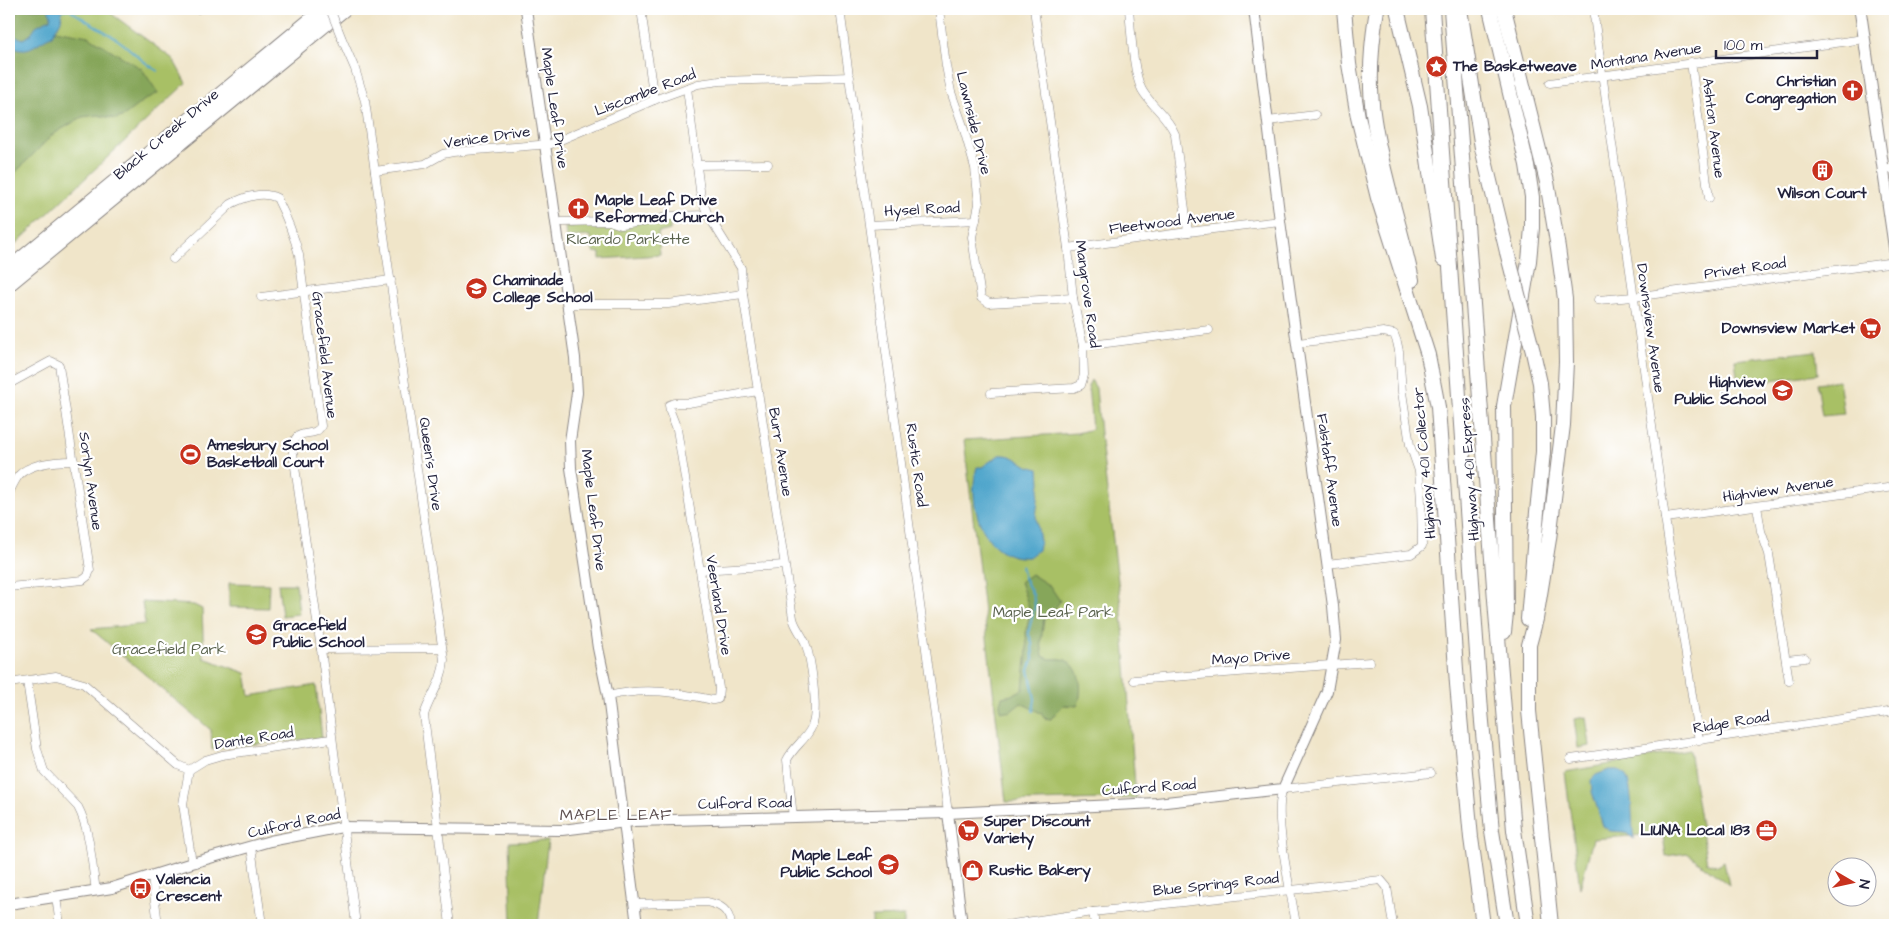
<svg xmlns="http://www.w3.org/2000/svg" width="1904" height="934" viewBox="0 0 1904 934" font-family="'Architects Daughter',sans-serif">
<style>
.green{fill:#a8c065;stroke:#657150}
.forest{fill:#86a65a;stroke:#54644a}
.water{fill:#4ea4cb;stroke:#386383}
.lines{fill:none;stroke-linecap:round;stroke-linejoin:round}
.stream{stroke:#4ea4cb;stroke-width:2}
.minor-casing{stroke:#898482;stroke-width:9}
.tertiary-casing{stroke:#898482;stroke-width:12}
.secondary-casing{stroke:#898482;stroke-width:13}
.motorway-casing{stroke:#898482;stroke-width:16}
.minor{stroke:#fff;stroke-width:8}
.tertiary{stroke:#fff;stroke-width:10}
.secondary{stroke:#fff;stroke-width:11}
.motorway{stroke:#fff;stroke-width:14}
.minor-bridge-casing{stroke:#898482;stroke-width:9;stroke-linecap:butt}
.motorway-bridge-casing{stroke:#898482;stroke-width:16;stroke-linecap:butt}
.minor-bridge{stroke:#fff;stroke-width:8}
.motorway-bridge{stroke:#fff;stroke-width:14}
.labels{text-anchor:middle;stroke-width:4.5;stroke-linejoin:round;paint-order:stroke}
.street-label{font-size:15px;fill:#22223b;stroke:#fff}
.poi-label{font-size:15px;font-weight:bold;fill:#22223b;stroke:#fff;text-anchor:start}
.park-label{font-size:15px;fill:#58614c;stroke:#fff}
.neighbourhood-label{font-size:16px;letter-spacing:1px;fill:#605353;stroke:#fff}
</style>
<rect width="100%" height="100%" fill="#fff"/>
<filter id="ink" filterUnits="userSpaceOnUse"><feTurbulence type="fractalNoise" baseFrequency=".02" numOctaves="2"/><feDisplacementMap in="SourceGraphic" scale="10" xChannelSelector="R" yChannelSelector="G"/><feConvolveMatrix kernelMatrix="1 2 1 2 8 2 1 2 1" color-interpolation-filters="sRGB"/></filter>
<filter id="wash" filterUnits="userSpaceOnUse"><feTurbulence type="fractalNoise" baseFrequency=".0096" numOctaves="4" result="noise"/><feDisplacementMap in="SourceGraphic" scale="20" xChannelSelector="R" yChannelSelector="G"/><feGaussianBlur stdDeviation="1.12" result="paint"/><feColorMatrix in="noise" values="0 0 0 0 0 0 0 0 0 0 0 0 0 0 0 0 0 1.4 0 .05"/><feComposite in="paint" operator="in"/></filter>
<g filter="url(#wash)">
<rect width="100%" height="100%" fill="#f0e5c9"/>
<g class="green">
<polygon points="9,9 105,9 173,59 186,83 19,241 9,248"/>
<polygon points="670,219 670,230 658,233 660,255 600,259 600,253 593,252 591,236 566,237 565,227"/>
<polygon points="1816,351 1818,374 1738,384 1735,360"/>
<polygon points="1091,380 1096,388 1100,433 1122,614 1136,798 1006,802 964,440 1077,433 1092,429 1088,386"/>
<polygon points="1839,380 1844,414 1822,416 1817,383"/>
<polygon points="229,583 269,584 268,608 229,607"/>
<polygon points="278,584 296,584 299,614 282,616"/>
<polygon points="142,602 194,605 202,609 204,658 246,673 250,696 316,685 322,738 232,746 212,750 211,730 91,629 145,624"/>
<polygon points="1586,717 1590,746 1578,748 1574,719"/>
<polygon points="1689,750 1707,863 1718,865 1724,861 1729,885 1687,853 1666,856 1663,836 1656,834 1593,839 1580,888 1565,772"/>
<polygon points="548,841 538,925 512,925 509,842"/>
<polygon points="904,916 904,925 872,925 872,917"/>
</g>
<g class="forest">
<polygon points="18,9 59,9 55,30 88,36 142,69 158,93 143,101 122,117 116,119 98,115 82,117 52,135 9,179 9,48"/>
<path d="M 1031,574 L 1050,586 L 1060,601 L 1054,610 L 1044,619 L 1041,642 L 1043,656 C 1051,661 1054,658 1062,659 C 1081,663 1084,692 1077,706 L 1063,705 L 1051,719 L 1044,718 L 1041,713 L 1021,703 L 1010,712 L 1001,711 L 1000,704 L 1002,697 L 1012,695 L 1023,689 L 1027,650 L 1026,633 L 1030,610 L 1020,582 Z"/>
</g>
<g class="water">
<path d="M 48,9 L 61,9 C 64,25 56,24 52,36 C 41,39 33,51 21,49 C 16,49 14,45 9,44 L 9,15 L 11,20 L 9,27 L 15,36 L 23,39 L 30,35 L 36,26 L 50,19 L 51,15 Z"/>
<path d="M 999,455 C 1011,454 1017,459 1026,465 C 1030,467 1035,468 1039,469 L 1040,482 L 1036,517 L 1040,541 L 1038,550 L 1029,557 C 983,561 966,503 977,467 L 982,467 Z"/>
<path d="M 1609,770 C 1614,770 1620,769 1624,773 C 1634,784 1631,825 1634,839 L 1625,832 L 1610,831 L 1603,826 L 1592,792 L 1591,780 L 1596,775 Z"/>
</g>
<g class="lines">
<g class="stream">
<path d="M 61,10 L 69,9 C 84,20 100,28 115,38 C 131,48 141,62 158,71"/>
<polyline points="1021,566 1024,578 1033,595 1035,606 1029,629 1029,635 1032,642 1033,660 1029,670 1035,699 1033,711"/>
</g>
</g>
</g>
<g filter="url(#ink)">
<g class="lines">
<defs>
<g id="minor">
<polyline points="189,9 198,9"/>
<polyline points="641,9 654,100"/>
<polyline points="840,9 948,813"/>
<polyline points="939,9 946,66 951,92 962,123 975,168 979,204 972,237 981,298 989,303 1073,298"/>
<path d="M 1129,9 C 1131,30 1133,73 1142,90 C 1152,107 1167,115 1175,134 L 1188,232"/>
<polyline points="1593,9 1665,518 1699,741"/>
<path d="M 342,39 L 355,69 L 365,101 L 444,660 C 443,681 430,696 424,715 L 450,925"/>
<polyline points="1691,62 1709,198"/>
<polyline points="1550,83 1864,39"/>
<path d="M 687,88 L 701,198 L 708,215 L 741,268 L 743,294 L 793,618 C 795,627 801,633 805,642 C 811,658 819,711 812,726 C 807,739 793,747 787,760 L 793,818"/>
<polyline points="1268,121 1315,115"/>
<polyline points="696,165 768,164"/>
<polyline points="1885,170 1895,168"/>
<polyline points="375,171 425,164 443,154 453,152 551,144 654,100 698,84 720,81 850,77"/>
<polyline points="562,222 609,221 621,225 657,220 668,216 708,215"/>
<polyline points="870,225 976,220"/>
<polyline points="1068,248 1188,232 1280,221"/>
<path d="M 173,259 L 231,204 C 244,197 263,191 277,198 C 286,216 294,235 299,255 L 321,426 C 313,441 292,423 293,453 L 321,649 L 356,925"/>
<polyline points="261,297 391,280"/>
<polyline points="1598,300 1633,297 1895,262"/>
<polyline points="568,304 668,304 743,294"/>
<polyline points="1298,343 1383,332 1394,334 1397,342 1399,351 1402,392 1410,445 1419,471 1421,501 1422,546 1411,554 1327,564"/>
<polyline points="1083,346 1209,330"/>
<polyline points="9,384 51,361 59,365 90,570 88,576 83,580 9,587"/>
<polyline points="991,393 1074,388 1081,385 1084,375 1083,346 1073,298 1068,248 1034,9"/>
<path d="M 9,493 C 12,487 15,480 19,475 C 32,462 58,461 74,461"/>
<polyline points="1757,506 1761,531 1769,554 1789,681"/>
<polyline points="1665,518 1895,487"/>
<polyline points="700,570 784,565"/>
<polyline points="321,649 442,648"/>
<polyline points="1786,660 1805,658"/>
<polyline points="1134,680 1370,662"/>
<path d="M 27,681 L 37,749 L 44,771 L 78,807 C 90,829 92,865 96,891"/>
<polyline points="9,683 56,676 84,684 178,765 189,770"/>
<path d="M 608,696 C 645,687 676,692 713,700 L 718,699 L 719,688 L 677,429 L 670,411 L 669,405 L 674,403 L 688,403 L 758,391"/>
<polyline points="1571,759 1895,711"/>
<polyline points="189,770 205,760 222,755 331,739"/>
<polyline points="189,770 183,804 192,863"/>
<polyline points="251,847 262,925"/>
<polyline points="152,877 158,925"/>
<polyline points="56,897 60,925"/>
<path d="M 634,904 L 707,902 C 721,905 729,910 731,925"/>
<polyline points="1093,912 1095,925"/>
<polyline points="1006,925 1093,912 1381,880 1387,887 1393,925"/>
<path d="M 1296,925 C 1292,895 1272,814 1283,789 L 1431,773"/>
</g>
<g id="tertiary">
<polyline points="526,9 575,358 577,393 570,441 571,468 598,648 608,696 637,925"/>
<polyline points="948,813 962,925"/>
<polyline points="9,904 112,888 192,863 270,841 342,827 562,830 634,821 948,813 1157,803 1283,789 1327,691 1336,640 1333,606 1280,221 1254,9"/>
</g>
<polyline id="secondary" points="1860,9 1895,251"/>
<g id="motorway">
<polyline points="1344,9 1349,64 1358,117 1378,198 1428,355 1438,407 1457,684 1471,838 1483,925"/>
<path d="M 1377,9 C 1371,45 1368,83 1374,120 C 1382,174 1401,227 1412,280"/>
<polyline points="1397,9 1420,106 1443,259"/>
<polyline points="1432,9 1481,711 1492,831 1507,925"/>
<polyline points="1451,9 1496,613 1514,830 1528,925"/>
<polyline points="1460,9 1482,148 1507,252"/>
<polyline points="1490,9 1527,165 1532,197 1532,228 1529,261 1504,406 1506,613 1504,632"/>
<polyline points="1504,9 1547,182 1558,248 1565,299 1566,362 1563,425 1549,539 1536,619 1529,645 1529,711 1551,925"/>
<polyline points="9,269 324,9"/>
<polyline points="9,284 344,9"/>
<polyline points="1528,619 1537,512 1543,452 1543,417 1540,383 1533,352"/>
</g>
</defs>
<use href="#minor" class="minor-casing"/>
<use href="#tertiary" class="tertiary-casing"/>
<use href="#secondary" class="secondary-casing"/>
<use href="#motorway" class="motorway-casing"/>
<use href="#minor" class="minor"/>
<use href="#tertiary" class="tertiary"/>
<use href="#secondary" class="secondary"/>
<use href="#motorway" class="motorway"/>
<defs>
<polyline id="minor-bridge" points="330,9 342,39"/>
<polyline id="motorway-bridge" points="1507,252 1533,352"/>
</defs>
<use href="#minor-bridge" class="minor-bridge-casing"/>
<use href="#motorway-bridge" class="motorway-bridge-casing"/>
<use href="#minor-bridge" class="minor-bridge"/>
<use href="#motorway-bridge" class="motorway-bridge"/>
</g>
</g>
<defs>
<symbol id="sight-disc" viewBox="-11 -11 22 22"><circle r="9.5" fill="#c8321e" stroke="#fff"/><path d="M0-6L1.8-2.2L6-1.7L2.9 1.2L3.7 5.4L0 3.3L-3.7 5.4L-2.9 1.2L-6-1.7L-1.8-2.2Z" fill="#fff"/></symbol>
<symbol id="church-disc" viewBox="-11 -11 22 22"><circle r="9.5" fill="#c8321e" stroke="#fff"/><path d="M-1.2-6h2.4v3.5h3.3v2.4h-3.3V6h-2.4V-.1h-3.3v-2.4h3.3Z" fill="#fff"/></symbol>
<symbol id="building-disc" viewBox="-11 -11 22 22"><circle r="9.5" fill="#c8321e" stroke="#fff"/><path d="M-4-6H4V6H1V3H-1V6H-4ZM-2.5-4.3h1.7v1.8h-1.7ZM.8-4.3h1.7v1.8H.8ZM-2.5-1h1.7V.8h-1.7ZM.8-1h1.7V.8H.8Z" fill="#fff"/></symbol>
<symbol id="school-disc" viewBox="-11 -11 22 22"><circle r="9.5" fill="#c8321e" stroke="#fff"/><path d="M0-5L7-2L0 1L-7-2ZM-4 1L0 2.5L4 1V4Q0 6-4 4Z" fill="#fff"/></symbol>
<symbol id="supermarket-disc" viewBox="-11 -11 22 22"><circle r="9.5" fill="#c8321e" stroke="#fff"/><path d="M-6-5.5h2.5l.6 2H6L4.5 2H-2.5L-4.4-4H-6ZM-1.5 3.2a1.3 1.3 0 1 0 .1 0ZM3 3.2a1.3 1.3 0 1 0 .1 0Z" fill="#fff"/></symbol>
<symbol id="stadium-disc" viewBox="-11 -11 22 22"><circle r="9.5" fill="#c8321e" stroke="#fff"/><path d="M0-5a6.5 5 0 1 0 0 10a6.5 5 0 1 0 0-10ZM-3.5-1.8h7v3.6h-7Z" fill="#fff"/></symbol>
<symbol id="office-disc" viewBox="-11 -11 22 22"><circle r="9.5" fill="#c8321e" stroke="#fff"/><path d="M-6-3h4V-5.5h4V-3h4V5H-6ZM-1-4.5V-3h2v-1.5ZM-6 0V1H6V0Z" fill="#fff"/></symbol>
<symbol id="shop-disc" viewBox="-11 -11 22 22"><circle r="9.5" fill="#c8321e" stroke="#fff"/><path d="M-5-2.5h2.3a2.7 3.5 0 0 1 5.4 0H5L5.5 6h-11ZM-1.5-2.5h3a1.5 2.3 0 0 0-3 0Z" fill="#fff"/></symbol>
<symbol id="bus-disc" viewBox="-11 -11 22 22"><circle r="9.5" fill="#c8321e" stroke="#fff"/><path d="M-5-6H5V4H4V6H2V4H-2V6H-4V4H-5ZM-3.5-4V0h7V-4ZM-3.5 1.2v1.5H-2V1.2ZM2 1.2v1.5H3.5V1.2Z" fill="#fff"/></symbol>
</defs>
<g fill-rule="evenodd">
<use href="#sight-disc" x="1424" y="54" width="25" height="25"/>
<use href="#church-disc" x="1840" y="78" width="25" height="25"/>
<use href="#building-disc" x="1810" y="158" width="25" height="25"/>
<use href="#church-disc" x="566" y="196" width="25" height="25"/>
<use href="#school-disc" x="464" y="276" width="25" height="25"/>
<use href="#supermarket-disc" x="1858" y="316" width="25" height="25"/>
<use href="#school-disc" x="1770" y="378" width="25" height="25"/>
<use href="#stadium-disc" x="178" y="442" width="25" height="25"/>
<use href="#school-disc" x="244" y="622" width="25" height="25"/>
<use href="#supermarket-disc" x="956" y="818" width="25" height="25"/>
<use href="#office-disc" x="1754" y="818" width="25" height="25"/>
<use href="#school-disc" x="876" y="852" width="25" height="25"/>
<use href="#shop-disc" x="960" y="858" width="25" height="25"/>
<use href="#bus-disc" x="128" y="876" width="25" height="25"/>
</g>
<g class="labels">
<g class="street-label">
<text transform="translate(1646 56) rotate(-9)" y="5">Montana Avenue</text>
<text transform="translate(645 92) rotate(-21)" y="5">Liscombe Road</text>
<text transform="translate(555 108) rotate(82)" y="5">Maple Leaf Drive</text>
<text transform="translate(974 123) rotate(76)" y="5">Lawnside Drive</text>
<text transform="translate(1714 128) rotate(83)" y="5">Ashton Avenue</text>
<text transform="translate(166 134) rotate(-40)" y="5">Black Creek Drive</text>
<text transform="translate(487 137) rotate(-8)" y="5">Venice Drive</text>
<text transform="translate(922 209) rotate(-3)" y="5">Hysel Road</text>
<text transform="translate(1172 221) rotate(-7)" y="5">Fleetwood Avenue</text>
<text transform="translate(1745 268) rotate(-8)" y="5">Privet Road</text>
<text transform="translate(1088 294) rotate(82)" y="5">Mangrove Road</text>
<text transform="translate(1651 328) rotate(82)" y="5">Downsview Avenue</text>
<text transform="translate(325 355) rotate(83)" y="5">Gracefield Avenue</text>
<text transform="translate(781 452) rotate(81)" y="5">Burr Avenue</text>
<text transform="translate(1424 463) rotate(-95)" y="5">Highway 401 Collector</text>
<text transform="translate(431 464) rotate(82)" y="5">Queen's Drive</text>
<text transform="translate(917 465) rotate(82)" y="5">Rustic Road</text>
<text transform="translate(1469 469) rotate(-94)" y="5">Highway 401 Express</text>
<text transform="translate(1330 470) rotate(82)" y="5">Falstaff Avenue</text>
<text transform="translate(91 481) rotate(82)" y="5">Sorlyn Avenue</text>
<text transform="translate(1778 489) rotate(-8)" y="5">Highview Avenue</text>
<text transform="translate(594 510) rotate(83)" y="5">Maple Leaf Drive</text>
<text transform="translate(719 605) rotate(81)" y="5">Veerland Drive</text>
<text transform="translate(1251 657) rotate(-4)" y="5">Mayo Drive</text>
<text transform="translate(1731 722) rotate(-9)" y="5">Ridge Road</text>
<text transform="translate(254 738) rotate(-9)" y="5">Dante Road</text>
<text transform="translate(1149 787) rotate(-4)" y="5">Culford Road</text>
<text transform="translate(745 803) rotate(-1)" y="5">Culford Road</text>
<text transform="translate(294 823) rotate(-12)" y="5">Culford Road</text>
<text transform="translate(1216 884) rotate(-6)" y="5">Blue Springs Road</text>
</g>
<g class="poi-label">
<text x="1453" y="71">The Basketweave</text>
<text x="1836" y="86" text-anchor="end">Christian<tspan x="1836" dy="17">Congregation</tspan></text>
<text x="1822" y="198" text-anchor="middle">Wilson Court</text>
<text x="595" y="205">Maple Leaf Drive<tspan x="595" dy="17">Reformed Church</tspan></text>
<text x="493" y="285">Chaminade<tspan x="493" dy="17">College School</tspan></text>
<text x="1855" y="333" text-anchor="end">Downsview Market</text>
<text x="1766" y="387" text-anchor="end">Highview<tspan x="1766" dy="17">Public School</tspan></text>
<text x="207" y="450">Amesbury School<tspan x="207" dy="17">Basketball Court</tspan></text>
<text x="273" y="630">Gracefield<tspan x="273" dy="17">Public School</tspan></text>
<text x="984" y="826">Super Discount<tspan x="984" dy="17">Variety</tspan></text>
<text x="1750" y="835" text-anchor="end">LIUNA Local 183</text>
<text x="872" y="860" text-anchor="end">Maple Leaf<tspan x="872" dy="17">Public School</tspan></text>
<text x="989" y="875">Rustic Bakery</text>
<text x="156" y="884">Valencia<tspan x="156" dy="17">Crescent</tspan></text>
</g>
<g class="park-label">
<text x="628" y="244">RIcardo Parkette</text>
<text x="1053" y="617">Maple Leaf Park</text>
<text x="169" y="654">Gracefield Park</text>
</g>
<g class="neighbourhood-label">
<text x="616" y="820">MAPLE LEAF</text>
</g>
</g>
<rect width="1904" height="934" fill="none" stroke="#fff" stroke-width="30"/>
<g transform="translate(1852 882) rotate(99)"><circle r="24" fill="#ffffff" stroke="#a7a7b1"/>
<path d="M0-4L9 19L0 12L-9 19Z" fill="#c8321e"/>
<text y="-8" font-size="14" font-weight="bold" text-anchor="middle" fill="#22223b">N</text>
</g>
<path d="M1716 50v8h101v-8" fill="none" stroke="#22223b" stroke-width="2.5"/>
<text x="1724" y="50" font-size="15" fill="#22223b" stroke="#ffffff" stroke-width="4" paint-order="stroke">100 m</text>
</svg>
